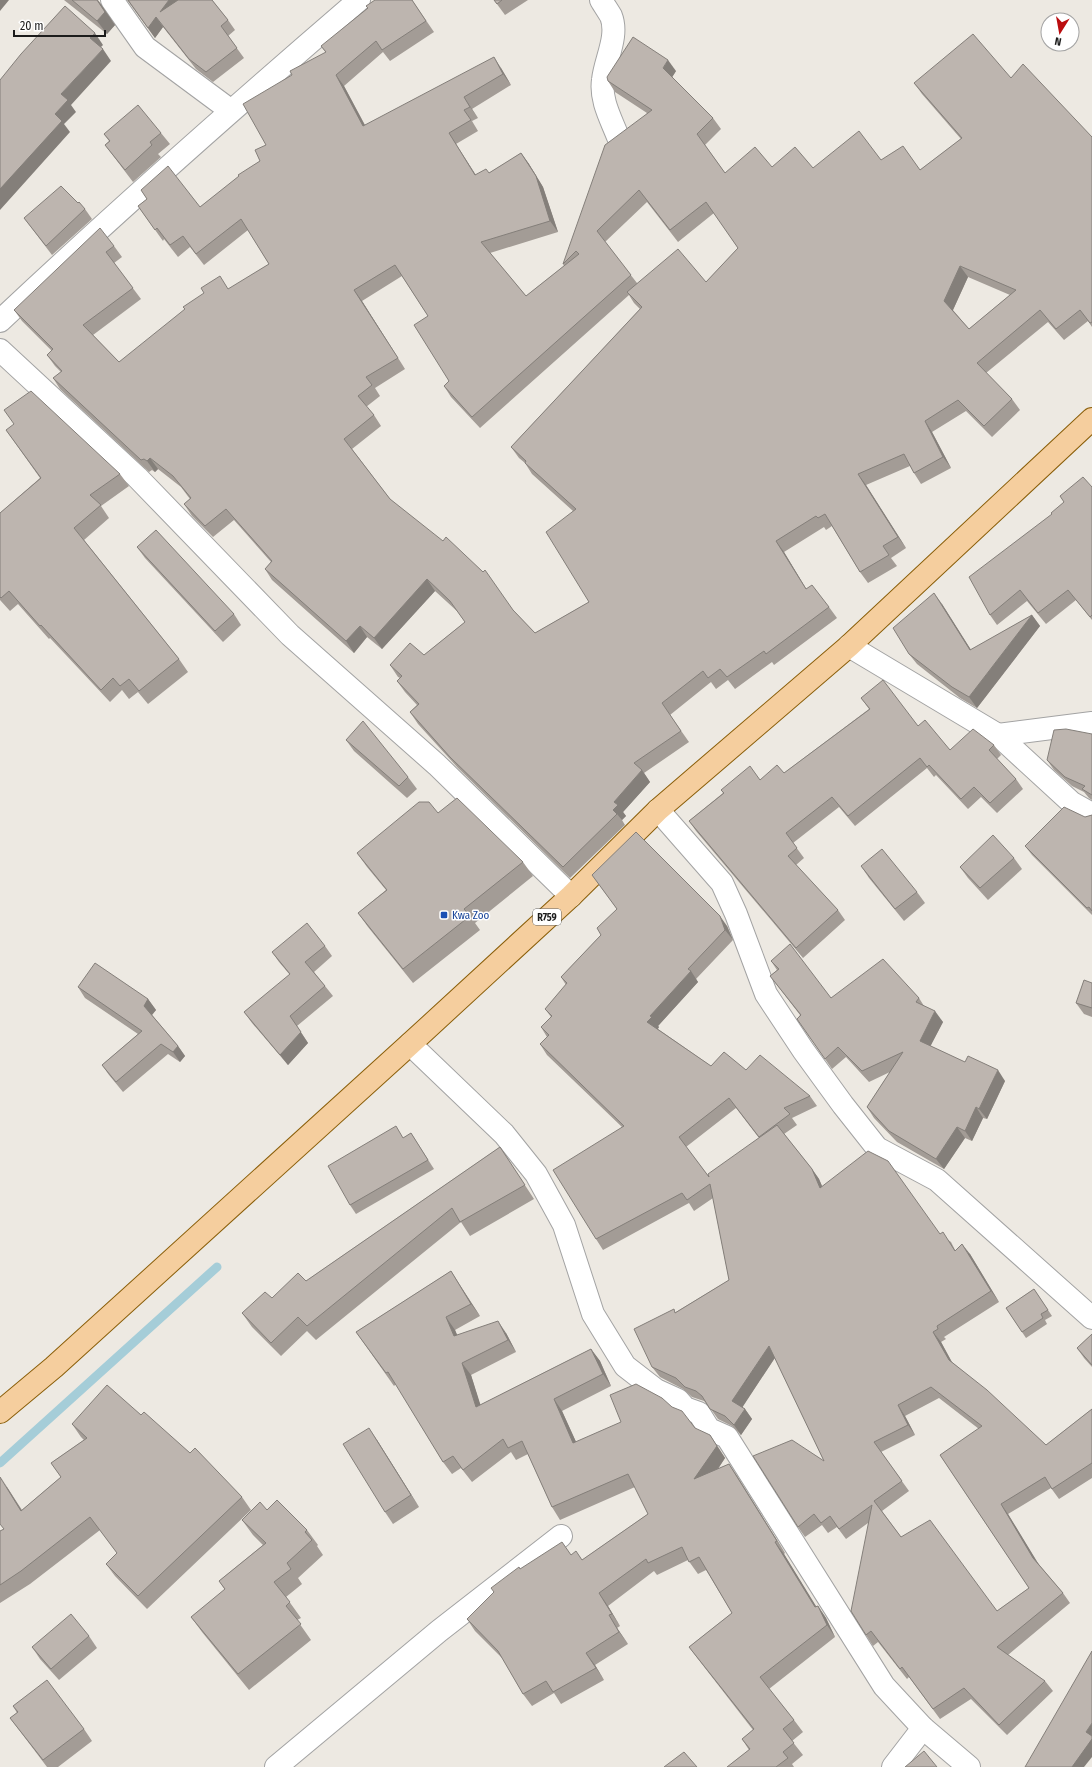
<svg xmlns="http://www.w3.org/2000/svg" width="1092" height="1767" viewBox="0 0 1092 1767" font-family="'Fira Sans Condensed',sans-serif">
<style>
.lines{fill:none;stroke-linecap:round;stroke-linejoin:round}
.stream{stroke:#a5cdd8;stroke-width:9}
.street-casing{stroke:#a3a3a3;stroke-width:24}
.primary-casing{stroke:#8a5e09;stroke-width:24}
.street{stroke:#fff;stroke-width:22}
.primary{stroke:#f5ce9e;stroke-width:22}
.wall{fill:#a39c96;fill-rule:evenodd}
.shaded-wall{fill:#847f7a}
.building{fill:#bdb5af;stroke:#847f7a;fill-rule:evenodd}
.transit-dot{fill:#1a4fb4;stroke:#fff;stroke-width:1.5}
.labels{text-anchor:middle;stroke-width:3;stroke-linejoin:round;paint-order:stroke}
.shield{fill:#fff;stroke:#606060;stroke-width:1}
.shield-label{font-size:10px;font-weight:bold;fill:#1c1c1c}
.transit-label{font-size:11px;fill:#164399;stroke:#fff;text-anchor:start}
</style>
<rect width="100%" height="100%" fill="#ede9e2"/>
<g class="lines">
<polyline class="stream" points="0,1463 217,1267"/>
<defs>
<g id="street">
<polyline points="112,0 145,47 230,110"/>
<path d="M 601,0 C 604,5 608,11 611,16 C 619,36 605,60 603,80 C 600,100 611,119 618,137"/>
<path d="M 0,321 C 117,211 237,105 359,0"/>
<polyline points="0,350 137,477 290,635 437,765 571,896"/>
<polyline points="849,646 998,735 1072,803 1092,814"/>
<polyline points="998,735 1092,723"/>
<polyline points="658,810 722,883 736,914 766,994 803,1050 843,1105 877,1148 937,1180 1092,1318"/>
<polyline points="410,1044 504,1134 536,1174 564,1225 593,1314 625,1366 656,1390 678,1400 685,1408 699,1413 709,1429 727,1437 884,1686 923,1728 969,1767"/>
<polyline points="276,1767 439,1631 561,1536"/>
<polyline points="893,1767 923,1728"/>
</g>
<polyline id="primary" points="0,1412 54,1367 410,1044 571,896 658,810 849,646 1092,419"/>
</defs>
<use href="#street" class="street-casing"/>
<use href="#primary" class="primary-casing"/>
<use href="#street" class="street"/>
<use href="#primary" class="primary"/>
</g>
<g class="wall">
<polygon points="64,0 98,0 115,25 107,34"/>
<polygon points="127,0 212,0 228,20 235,30 228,36 244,58 213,82 196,69 163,27 155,38"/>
<path d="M 412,0 L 434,32 L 390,61 L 383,52 L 344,86 L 365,125 L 501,68 L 511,85 L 472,109 L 478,118 L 472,121 L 478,131 L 456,144 L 475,175 L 489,173 L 521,153 L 529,164 L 543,187 L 558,232 L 490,253 L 526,296 L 564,266 L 563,264 L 647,113 L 615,92 L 608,81 L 676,71 L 672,77 L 713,118 L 721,129 L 705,145 L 725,173 L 772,167 L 813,168 L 881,160 L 920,170 L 961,139 L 922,94 L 914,83 L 1011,78 L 1092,137 L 1092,327 L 1088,321 L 1064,340 L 1048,322 L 986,373 L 1012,399 L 1020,410 L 992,437 L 966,411 L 932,432 L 951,468 L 921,484 L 914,473 L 910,466 L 866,485 L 906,548 L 891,558 L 897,566 L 868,583 L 860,572 L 832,526 L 826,530 L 824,527 L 784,552 L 806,589 L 829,607 L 837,618 L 774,665 L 772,662 L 735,689 L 728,680 L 716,689 L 711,682 L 670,715 L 689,742 L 644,773 L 650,782 L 623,812 L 626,816 L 622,820 L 625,825 L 570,878 L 458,768 L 418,724 L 410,712 L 417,705 L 405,692 L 397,681 L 400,678 L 398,677 L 390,665 L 424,655 L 465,622 L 458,612 L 435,591 L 382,649 L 367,637 L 354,653 L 272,580 L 265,569 L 271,562 L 234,520 L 213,537 L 192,516 L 184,504 L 190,499 L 181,487 L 158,469 L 155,472 L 152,470 L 149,472 L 60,389 L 53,378 L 61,372 L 55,366 L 47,355 L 52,351 L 22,321 L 14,310 L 114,246 L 122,257 L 114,263 L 141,299 L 93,335 L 119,362 L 229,289 L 269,264 L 248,230 L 204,265 L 190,247 L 178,257 L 164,239 L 163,241 L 138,206 L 147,199 L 141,190 L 200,207 L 260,161 L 292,75 L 326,53 L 321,46 ZM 647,202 L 678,242 L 714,213 L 738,248 L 706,282 L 637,283 L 605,242 ZM 402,276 L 428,316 L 449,381 L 444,386 L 451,397 L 480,428 L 629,295 L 634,303 L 640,309 L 511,447 L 519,458 L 525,463 L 532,474 L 573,511 L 589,602 L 535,633 L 513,610 L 390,499 L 352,449 L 381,426 L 374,415 L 366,407 L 380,396 L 375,388 L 405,369 L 362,301 ZM 968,277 L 1010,295 L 969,329 L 953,310 Z"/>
<polygon points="494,0 528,0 505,15"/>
<polygon points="161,133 170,144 158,154 161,157 133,182 105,145 109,141 104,134"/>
<polygon points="85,209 92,219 52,255 24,218"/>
<polygon points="6,430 120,474 129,486 101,506 109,518 84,540 179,659 188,672 148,704 138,692 129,699 122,690 110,702 50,638 49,639 18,604 10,611 0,600 0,513 40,478"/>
<polygon points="1092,487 1092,620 1076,600 1046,624 1027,601 997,625 990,615 1052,514 1064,502 1060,496"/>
<polygon points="137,547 234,614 241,625 223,642 145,558"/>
<polygon points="942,604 971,650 1032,615 1040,626 977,708 960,698 917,664 909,654"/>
<polygon points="861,698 918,726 950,750 994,745 1001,755 997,759 1016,779 1023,789 997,813 981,797 968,809 936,775 934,777 927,768 855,826 839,807 793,843 804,858 796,865 838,910 845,920 803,958 696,831 689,821 723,793 721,790 784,773 869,709"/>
<polygon points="1092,734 1092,800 1089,798 1084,792 1072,786 1054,770 1047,760"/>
<polygon points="346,740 408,777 417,789 407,798 354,751"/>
<polygon points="438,813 523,862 533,876 475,923 480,930 413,983 368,927 358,913 386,890 367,867 357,853"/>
<polygon points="1092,815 1092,915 1032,855 1025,846 1085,817"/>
<polygon points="1014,858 1022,869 988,900 968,878 960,867"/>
<polygon points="861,866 917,892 925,903 904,921 869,878"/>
<path d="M 592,875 L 727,926 L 733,940 L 696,979 L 698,982 L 658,1026 L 659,1027 L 658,1029 L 711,1066 L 746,1070 L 810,1096 L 817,1106 L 792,1118 L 797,1125 L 784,1134 L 812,1169 L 819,1179 L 822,1186 L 940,1234 L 951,1242 L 955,1250 L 970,1254 L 999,1302 L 944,1337 L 946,1339 L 941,1342 L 952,1362 L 1046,1445 L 1092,1409 L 1092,1478 L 1059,1499 L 1051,1488 L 1008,1514 L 1037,1562 L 1063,1593 L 1070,1603 L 1008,1655 L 1045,1681 L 1053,1691 L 1007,1735 L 971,1699 L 940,1719 L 909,1677 L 907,1679 L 878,1642 L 873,1646 L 866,1635 L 868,1523 L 846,1539 L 837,1527 L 828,1533 L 822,1525 L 805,1537 L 798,1527 L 824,1461 L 775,1358 L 742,1407 L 745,1409 L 752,1419 L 741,1435 L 732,1426 L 718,1419 L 708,1405 L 704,1401 L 692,1397 L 683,1389 L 660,1377 L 652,1367 L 676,1312 L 729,1280 L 713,1198 L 694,1211 L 689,1203 L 603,1250 L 596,1239 L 622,1127 L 547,1055 L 540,1044 L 547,1037 L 541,1027 L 551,1017 L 545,1009 L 566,985 L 561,977 L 601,935 L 617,909 ZM 736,1108 L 759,1138 L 709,1177 L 686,1147 ZM 939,1398 L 979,1429 L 940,1455 L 1029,1588 L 997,1611 L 901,1537 L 882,1511 L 909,1491 L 881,1452 L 915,1435 L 905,1416 Z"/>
<polygon points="325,946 332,956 314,972 325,986 333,996 297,1026 308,1043 288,1065 252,1023 244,1012 290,975 279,962 272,952"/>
<polygon points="771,961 831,998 919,998 924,1006 943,1022 930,1046 1005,1081 987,1119 983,1118 972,1141 965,1138 944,1169 897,1142 874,1118 867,1107 890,1072 869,1082 846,1057 832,1069 797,1019 800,1015 770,976 777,970"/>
<polygon points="1092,983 1092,1017 1084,1014 1076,1003"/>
<polygon points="78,987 148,999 156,1010 152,1015 178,1046 185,1056 180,1062 168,1054 123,1092 109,1075 102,1065 138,1034 85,998"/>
<polygon points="411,1133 434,1169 356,1214 350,1205 404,1138"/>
<polygon points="500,1147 534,1199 470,1236 461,1222 316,1340 307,1331 281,1356 252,1327 242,1313 306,1281"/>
<polygon points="451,1271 480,1316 455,1330 457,1335 506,1333 516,1352 471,1375 480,1405 591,1349 600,1361 611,1386 562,1411 576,1442 695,1428 718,1447 725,1458 718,1469 729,1464 737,1476 785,1553 784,1554 816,1607 818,1606 826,1618 835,1637 769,1689 794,1720 803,1732 792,1741 803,1755 792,1764 794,1767 727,1767 749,1750 742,1739 753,1730 698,1659 689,1647 732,1613 706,1570 698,1574 688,1560 657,1575 654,1571 608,1606 620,1626 617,1628 628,1644 595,1665 604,1680 561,1704 554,1693 532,1706 523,1694 503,1659 475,1631 467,1619 520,1569 571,1555 582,1560 648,1514 635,1487 560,1520 552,1507 528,1454 516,1460 511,1452 472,1482 461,1468 452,1474 443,1462 396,1384 394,1386 356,1332"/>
<polygon points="1034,1289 1052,1316 1045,1320 1047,1324 1026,1338 1006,1308"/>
<polygon points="1092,1334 1092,1367 1084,1358 1077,1348"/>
<polygon points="141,1415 190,1453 242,1497 251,1510 147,1609 115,1576 106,1564 117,1553 100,1530 30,1584 0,1603 0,1531 4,1529 7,1487 22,1510 61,1477 51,1463 84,1440 81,1437 72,1424"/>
<polygon points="377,1440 419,1507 393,1524 385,1512"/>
<polygon points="267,1510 307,1530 318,1545 317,1546 323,1555 298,1578 302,1584 286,1597 301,1618 297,1620 311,1640 249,1690 202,1632 191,1617 225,1590 219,1581 263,1545 253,1535 242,1520"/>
<polygon points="89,1636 97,1648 59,1680 40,1659 32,1647"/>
<polygon points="13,1706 84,1729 92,1741 58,1767 47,1767 10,1718 17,1713"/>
</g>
<g class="shaded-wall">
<polygon points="0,0 9,0 0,11"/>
<polygon points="97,0 100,3 115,25 107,34 97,21"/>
<polygon points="169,0 184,0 160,12"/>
<polygon points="156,17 163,27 155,38 148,28"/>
<polygon points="95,33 103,45 99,49 90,38"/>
<polygon points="103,49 111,61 71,105 76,112 64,124 70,132 0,210 0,189 55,114 61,94"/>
<polygon points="494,57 501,68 511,85 503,74"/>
<polygon points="668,60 676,71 671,79 663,68"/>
<polygon points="336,75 344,86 371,137 363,126"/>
<polygon points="464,97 478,118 470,107"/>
<polygon points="449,133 456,144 483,186 475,175"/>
<polygon points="521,153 529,164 543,187 558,232 550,221"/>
<polygon points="960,266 968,277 952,312 944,301"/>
<polygon points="354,290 362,301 405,369 398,358"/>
<polygon points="925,421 932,432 951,468 943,457"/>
<polygon points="150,458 158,469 155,472 147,461"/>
<polygon points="858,474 866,485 906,548 898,537"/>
<polygon points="776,541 784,552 813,600 806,589"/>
<polygon points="427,579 435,591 382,649 374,638"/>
<polygon points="934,593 942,604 978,661 970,650"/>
<polygon points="1032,615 1040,626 977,708 969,697"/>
<polygon points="360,626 367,637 354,653 346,641"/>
<polygon points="642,770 650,782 623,812 626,816 622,820 617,814 613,810 614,802"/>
<polygon points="720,916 727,926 733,940 725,930"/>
<polygon points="691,971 698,982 658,1026 659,1027 655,1032 647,1022 650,1016"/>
<polygon points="148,999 156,1010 151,1016 144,1006"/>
<polygon points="935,1011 943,1022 928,1051 920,1041"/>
<polygon points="290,1016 308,1043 288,1065 280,1055"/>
<polygon points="178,1046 185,1056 180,1062 173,1052"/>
<polygon points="998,1070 1005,1081 987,1119 979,1109"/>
<polygon points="976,1107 983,1118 972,1141 965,1131"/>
<polygon points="957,1127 965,1138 944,1169 936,1159"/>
<polygon points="812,1169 819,1179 827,1198 820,1188"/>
<polygon points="962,1244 970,1254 999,1302 991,1291"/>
<polygon points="451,1271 459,1284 480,1316 471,1304"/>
<polygon points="446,1317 455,1330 463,1348 454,1336"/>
<polygon points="498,1321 506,1333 516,1352 508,1340"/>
<polygon points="933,1332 941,1342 956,1370 949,1360"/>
<polygon points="769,1346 776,1356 740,1411 732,1401"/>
<polygon points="591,1349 600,1361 611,1386 603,1374"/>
<polygon points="462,1363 471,1375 485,1419 476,1407"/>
<polygon points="554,1399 562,1411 582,1455 573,1443"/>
<polygon points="898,1405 905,1416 915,1435 908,1425"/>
<polygon points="745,1409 752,1419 741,1435 734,1425"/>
<polygon points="369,1428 377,1440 419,1507 411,1495"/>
<polygon points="710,1435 725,1458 703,1491 694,1479"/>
<polygon points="729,1464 737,1476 785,1553 777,1541"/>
<polygon points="0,1476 7,1487 30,1524 21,1511"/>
<polygon points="1001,1504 1008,1514 1041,1568 1033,1558"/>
<polygon points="775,1542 784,1554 824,1619 815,1607"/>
<polygon points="599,1593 608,1606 620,1626 612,1614"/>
<polygon points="818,1606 826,1618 835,1637 827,1625"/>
<polygon points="609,1615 617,1628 628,1644 619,1632"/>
<polygon points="586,1653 595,1665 604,1680"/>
<polygon points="1092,1723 1092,1757 1084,1767 1071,1767 1086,1732"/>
</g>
<g class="building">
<polygon points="72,0 97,0 105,12 97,21"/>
<polygon points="128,0 169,0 160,12 178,0 212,0 228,20 221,26 237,48 206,72 189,59 156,17 148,28"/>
<path d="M 375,0 L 412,0 L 426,21 L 382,50 L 376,41 L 336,75 L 363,126 L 494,57 L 503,74 L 464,97 L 470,107 L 464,110 L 471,120 L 449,133 L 475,175 L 486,169 L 489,173 L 521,153 L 536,176 L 550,221 L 481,242 L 526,296 L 579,254 L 576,251 L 563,264 L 605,145 L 652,110 L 608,81 L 607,77 L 633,37 L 668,60 L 663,68 L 713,118 L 697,134 L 725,173 L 755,147 L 772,167 L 795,147 L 813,168 L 859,131 L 881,160 L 903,146 L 920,170 L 962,138 L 914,83 L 973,34 L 1011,78 L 1023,64 L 1092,137 L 1092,322 L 1090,323 L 1080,310 L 1056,329 L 1040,310 L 977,363 L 1012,399 L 984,426 L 958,400 L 925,421 L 943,457 L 914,473 L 904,454 L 858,474 L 898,537 L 883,546 L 889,555 L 860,572 L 825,514 L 818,518 L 816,516 L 776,541 L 806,589 L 812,585 L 829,607 L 766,654 L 764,651 L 727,677 L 720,669 L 708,678 L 703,671 L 662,703 L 681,731 L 634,763 L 642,770 L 614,802 L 618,805 L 613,810 L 617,814 L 563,867 L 450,757 L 410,712 L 419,704 L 397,681 L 402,676 L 390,665 L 410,643 L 424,655 L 465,622 L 450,601 L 427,579 L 374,638 L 360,626 L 346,641 L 265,569 L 272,561 L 226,509 L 205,526 L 184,504 L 191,498 L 173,476 L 150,458 L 147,461 L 144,459 L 141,460 L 53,378 L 62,371 L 47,355 L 53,349 L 14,310 L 100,228 L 114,246 L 106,252 L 133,288 L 83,325 L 119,362 L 185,309 L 183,307 L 204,293 L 201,288 L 220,276 L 228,289 L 269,264 L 241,219 L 196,254 L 183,236 L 170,245 L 157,228 L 155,230 L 138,206 L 147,199 L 141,190 L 168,166 L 200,207 L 239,176 L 238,175 L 260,161 L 255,150 L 266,145 L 243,104 L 292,75 L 290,71 L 326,52 L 321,46 L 368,8 L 366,6 ZM 639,190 L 670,230 L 706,202 L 738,248 L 706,282 L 678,249 L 627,292 L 642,307 L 511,447 L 526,461 L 525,463 L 576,509 L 546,532 L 589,602 L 535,633 L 513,610 L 485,570 L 483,572 L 446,537 L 443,541 L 390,499 L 344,439 L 374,415 L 358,396 L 372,385 L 366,377 L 398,358 L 354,290 L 395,265 L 428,316 L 414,325 L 449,381 L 444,386 L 472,417 L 631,275 L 597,231 ZM 960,266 L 1016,290 L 969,329 L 944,301 Z"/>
<polygon points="494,0 502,0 497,4"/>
<polygon points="65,6 95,33 90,38 103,49 61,94 68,100 55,114 62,121 0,189 0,80 21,54"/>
<polygon points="138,105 161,133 150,142 152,145 125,170 105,145 110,141 104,134"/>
<polygon points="61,186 78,203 79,202 85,209 46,246 24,218"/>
<polygon points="31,391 120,474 90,495 101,505 74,528 179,659 139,691 129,679 120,686 113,678 101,690 41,625 40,626 9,591 1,598 0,597 0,513 41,478 6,430 14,424 4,410"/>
<polygon points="1083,477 1092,487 1092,615 1090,617 1068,590 1038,613 1020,590 990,615 969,577 1052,514 1051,513 1064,502 1060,496"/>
<polygon points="156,530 234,614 215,631 137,547"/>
<polygon points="934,593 970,650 1032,615 969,697 952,687 909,654 893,628"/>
<polygon points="883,680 918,726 925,720 950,750 973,729 994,745 989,750 1016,779 990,803 974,787 961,799 929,765 927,767 920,758 848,816 832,797 786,833 797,848 788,856 838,910 796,948 689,821 724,793 721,790 750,766 760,780 777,765 784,773 870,709 861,698"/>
<polygon points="363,721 408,777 399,786 346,740"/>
<polygon points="1066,729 1092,734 1092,795 1082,789 1085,786 1065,777 1047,760 1054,730"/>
<polygon points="457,798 523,862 464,909 470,916 403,969 358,913 387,890 357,853 419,802 429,802 438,813"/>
<polygon points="1064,807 1085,817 1092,815 1092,911 1089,907 1087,908 1025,846"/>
<path d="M 636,832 L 720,916 L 725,930 L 688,969 L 691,971 L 650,1016 L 652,1017 L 647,1022 L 711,1066 L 724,1052 L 746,1070 L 760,1055 L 810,1096 L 784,1108 L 790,1114 L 759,1137 L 729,1098 L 679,1137 L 709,1177 L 708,1174 L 777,1125 L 812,1169 L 820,1188 L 868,1151 L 888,1161 L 940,1234 L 943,1232 L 955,1251 L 962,1244 L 991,1291 L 937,1326 L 938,1329 L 933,1332 L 949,1360 L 987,1390 L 1046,1445 L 1092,1409 L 1092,1463 L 1052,1489 L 1045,1477 L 1001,1504 L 1033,1558 L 1063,1593 L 997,1647 L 1045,1681 L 999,1725 L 964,1688 L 933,1709 L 902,1667 L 900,1669 L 871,1631 L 866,1635 L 851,1611 L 872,1505 L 839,1529 L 830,1516 L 821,1523 L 814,1514 L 798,1527 L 753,1456 L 792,1440 L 824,1461 L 769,1346 L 732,1401 L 745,1409 L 734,1425 L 725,1416 L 710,1409 L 702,1396 L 696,1391 L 685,1387 L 676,1378 L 652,1367 L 634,1329 L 674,1309 L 675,1313 L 729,1280 L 710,1184 L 687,1200 L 682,1193 L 596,1239 L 553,1170 L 624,1126 L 540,1044 L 549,1035 L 541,1027 L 552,1016 L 545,1009 L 567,983 L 561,977 L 601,935 L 597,928 L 617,909 L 592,875 ZM 931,1387 L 982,1426 L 940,1455 L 1029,1588 L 997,1611 L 930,1520 L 901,1537 L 874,1501 L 902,1481 L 874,1442 L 908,1425 L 898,1405 Z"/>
<polygon points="993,835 1014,858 980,888 960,867"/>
<polygon points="882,849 917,892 895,909 861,866"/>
<polygon points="307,923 325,946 305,962 325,986 290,1016 301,1032 280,1055 244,1012 290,974 272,952"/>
<polygon points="790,944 831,998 883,959 919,998 916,1002 935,1011 920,1041 965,1062 968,1056 998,1070 979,1109 976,1107 965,1131 957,1127 936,1159 889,1131 867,1107 903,1052 862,1071 838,1047 825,1059 797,1019 801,1015 770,976 779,969 771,961"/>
<polygon points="95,963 148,999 144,1006 178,1046 173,1052 161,1044 116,1082 102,1065 142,1031 78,987"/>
<polygon points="1084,980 1092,983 1092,1008 1076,1003"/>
<polygon points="396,1126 403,1138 411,1133 428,1160 350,1205 328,1166"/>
<polygon points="500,1147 525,1185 460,1222 452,1208 307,1326 298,1317 271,1343 242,1313 265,1292 272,1298 298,1273 306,1281"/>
<polygon points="451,1271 471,1304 446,1317 454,1336 498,1321 508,1340 462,1363 476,1407 591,1349 603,1374 554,1399 573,1443 621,1422 610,1395 636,1384 662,1398 672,1407 682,1411 695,1428 710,1435 717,1446 694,1479 729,1464 777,1541 775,1542 815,1607 818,1606 827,1625 760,1677 794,1720 783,1729 794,1743 783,1752 788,1758 776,1767 727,1767 750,1749 742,1739 754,1729 689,1647 732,1613 699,1557 689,1562 682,1547 648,1563 646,1559 599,1593 612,1614 609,1615 619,1632 586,1653 596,1668 553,1692 546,1681 523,1694 498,1651 467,1619 494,1592 491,1588 519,1567 520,1569 562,1542 571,1555 576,1551 582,1560 648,1514 628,1474 552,1507 522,1441 508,1448 503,1439 463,1470 453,1456 443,1462 388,1372 386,1373 356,1332"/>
<polygon points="1034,1289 1048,1310 1041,1314 1043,1318 1022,1332 1006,1308"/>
<polygon points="1092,1334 1092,1365 1077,1348"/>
<polygon points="107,1385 141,1415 144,1412 190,1453 195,1448 242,1497 138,1596 106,1564 117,1553 90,1517 21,1571 0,1585 0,1531 4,1529 0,1524 0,1477 21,1511 61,1477 51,1463 87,1438 72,1424"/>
<polygon points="369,1428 411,1495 385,1512 343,1444"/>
<polygon points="277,1500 307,1530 305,1532 312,1540 287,1563 291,1569 274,1582 290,1602 286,1606 301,1624 238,1674 191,1617 225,1589 219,1581 266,1543 242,1520 260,1502 267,1510"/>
<polygon points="71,1614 89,1636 51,1669 32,1647"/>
<polygon points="1092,1651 1092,1723 1086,1732 1092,1736 1092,1739 1072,1767 1025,1767"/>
<polygon points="47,1680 84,1729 43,1760 10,1718 18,1712 13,1706"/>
<polygon points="924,1751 937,1767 905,1767"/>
<polygon points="684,1752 697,1767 664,1767"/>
</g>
<rect class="transit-dot" x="440" y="911" width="8" height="8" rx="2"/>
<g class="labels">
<rect class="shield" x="533" y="909" width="28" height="16" rx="3"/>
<g class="shield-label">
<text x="547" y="921">R759</text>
</g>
<g class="transit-label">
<text x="452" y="919">Kwa Zoo</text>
</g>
</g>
<g transform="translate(1060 32) rotate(191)"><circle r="19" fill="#ffffff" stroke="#a4a4a4"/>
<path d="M0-3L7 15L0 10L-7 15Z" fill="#bb0d0f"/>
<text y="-6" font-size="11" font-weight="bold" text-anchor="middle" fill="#1c1c1c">N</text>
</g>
<path d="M14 30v6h91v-6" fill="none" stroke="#1c1c1c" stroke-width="2"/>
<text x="20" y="30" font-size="12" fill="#1c1c1c" stroke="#ffffff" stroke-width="3" paint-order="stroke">20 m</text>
</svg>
